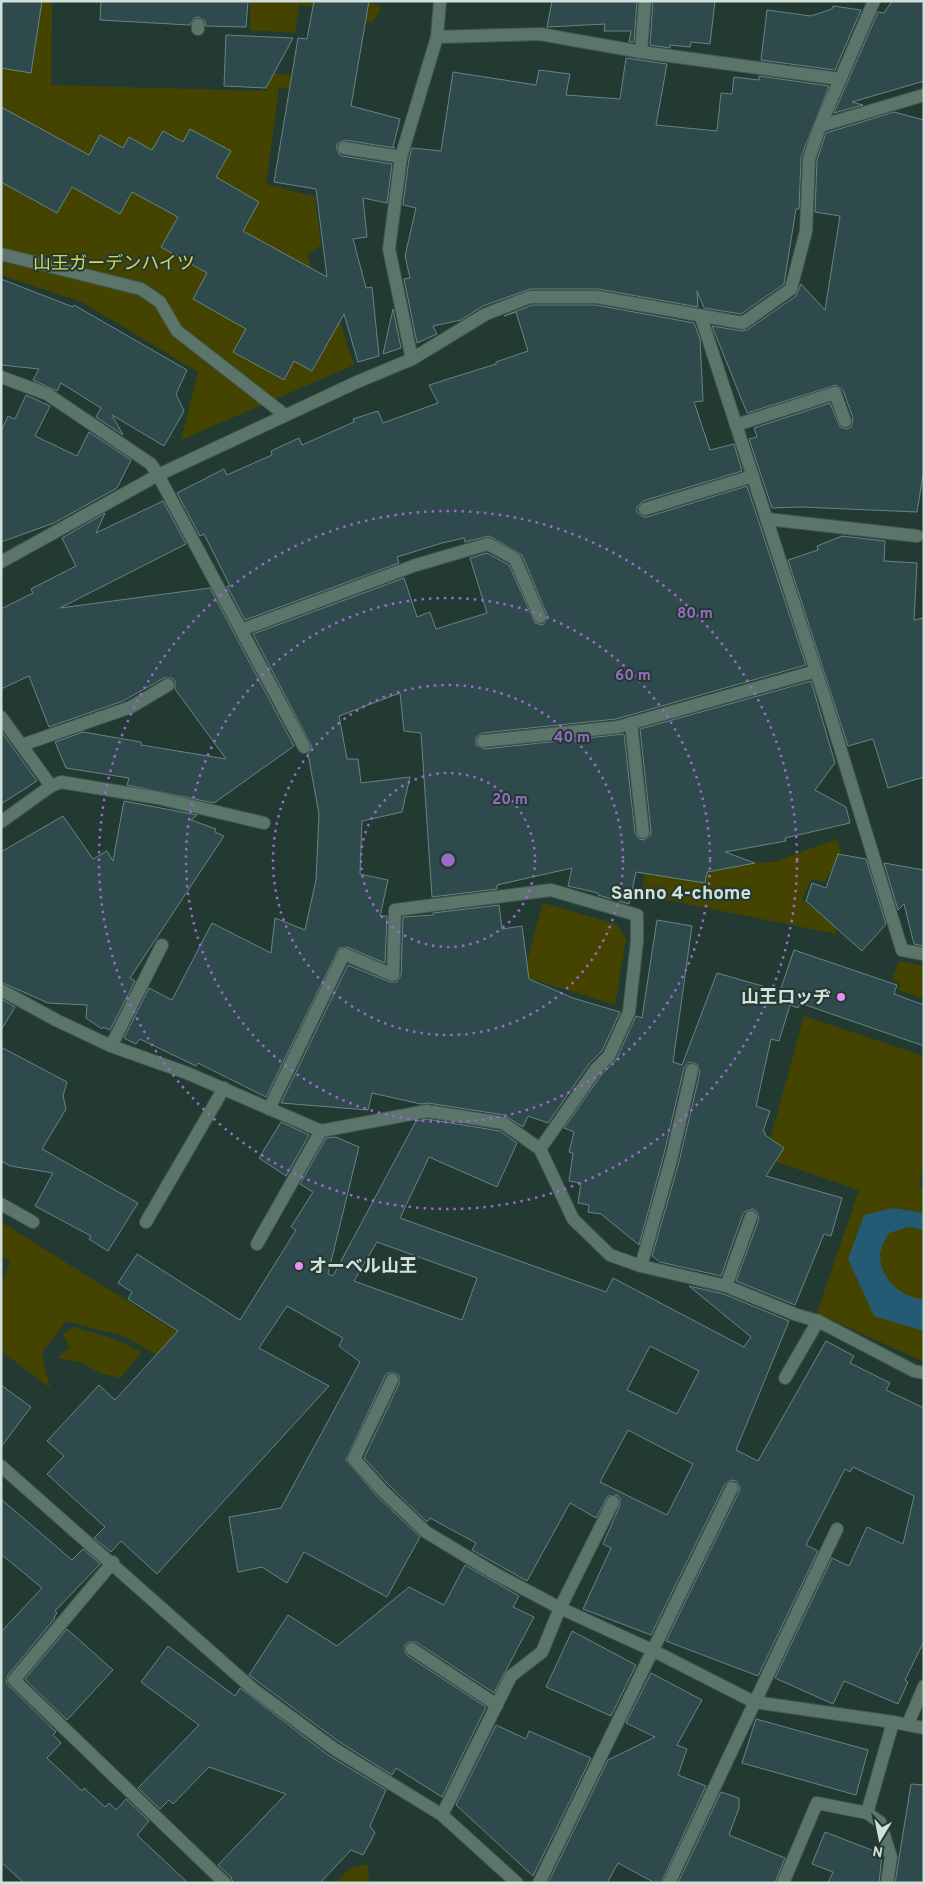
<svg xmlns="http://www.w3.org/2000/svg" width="925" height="1884" viewBox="0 0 925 1884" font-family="Overpass,'Noto Sans JP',sans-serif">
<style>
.green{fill:#454300}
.water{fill:#245a73}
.building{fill:#2f4a4c;stroke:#678485;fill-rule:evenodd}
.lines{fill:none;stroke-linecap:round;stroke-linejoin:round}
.lane-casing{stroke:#425650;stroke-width:14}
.street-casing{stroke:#425650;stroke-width:14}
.lane{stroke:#5c756b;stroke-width:12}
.street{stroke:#5c756b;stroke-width:12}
.ring{fill:none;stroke:#996bc8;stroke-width:2.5;stroke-dasharray:2.5 5}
.poi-dot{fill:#ee8cf8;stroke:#233a32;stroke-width:2}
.labels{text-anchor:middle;stroke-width:4;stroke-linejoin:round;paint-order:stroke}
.park-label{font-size:18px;fill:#d8d557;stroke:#233a32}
.poi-label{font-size:18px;font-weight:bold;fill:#d2e0da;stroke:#233a32;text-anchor:end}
.neighbourhood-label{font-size:19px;font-weight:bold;fill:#d2e0da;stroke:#233a32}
.centre{fill:#996bc8;stroke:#233a32;stroke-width:2.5}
.ring-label{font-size:15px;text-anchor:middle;font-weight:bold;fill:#996bc8;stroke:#233a32;stroke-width:4;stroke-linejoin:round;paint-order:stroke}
</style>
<rect width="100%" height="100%" fill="#233a32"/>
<g class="green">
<polygon points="31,1 52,1 51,85 267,91 268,73 322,77 292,88 279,88 266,184 315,197 321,245 307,255 318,288 331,294 354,365 181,440 198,372 82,302 1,275 1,182 57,213 72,187 119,214 132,192 178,217 162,247 207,273 193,299 246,329 284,380 294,361 313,371 330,339 288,299 306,266 243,231 259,202 216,177 230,151 190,129 183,142 163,131 152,150 129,137 123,148 100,135 89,155 1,107 1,68 31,72 35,51 1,46"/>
<polygon points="250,1 364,1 382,7 372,23 338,19 334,11 299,5 295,33 250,30"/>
<polygon points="837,839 841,852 825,882 811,879 802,900 836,927 836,934 642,895 648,842 718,864 774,862"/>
<polygon points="543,903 616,924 626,939 615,1005 523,976"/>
<polygon points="899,961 924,966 924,999 898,990 901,984 892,980"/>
<polygon points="804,1016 924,1056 924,1166 919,1186 924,1189 924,1362 817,1313 859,1190 765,1158"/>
<polygon points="1,1222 190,1340 179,1367 123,1336 66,1321 42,1353 50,1388 1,1351 1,1287 10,1261 1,1257"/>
<polygon points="74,1327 111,1338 142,1352 120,1378 100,1373 80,1362 57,1358 69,1348 63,1334"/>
<polygon points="368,1864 369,1883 336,1883 350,1868"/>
</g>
<path class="water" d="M 893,1208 L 924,1213 L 924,1230 L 909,1227 L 889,1233 C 886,1239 880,1248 880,1255 C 880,1278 900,1298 924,1299 L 924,1331 L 874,1316 L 848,1259 L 864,1215 Z"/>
<g class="building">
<polygon points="1,1 42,1 31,73 1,68"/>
<polygon points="101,1 248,1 246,27 206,26 205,21 198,17 194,18 190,25 100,20"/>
<polygon points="314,1 369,1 351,106 400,119 393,147 395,148 345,140 338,143 336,147 339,154 342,156 392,164 387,203 363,198 367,237 353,239 366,288 372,287 379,356 358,362 344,314 312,371 294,361 284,380 233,352 246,329 193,299 207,273 161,247 178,217 132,192 120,214 72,187 57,213 1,182 1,107 89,155 100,135 123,148 129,137 152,150 163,131 183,142 190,129 231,151 216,177 259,202 243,231 327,277 316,189 274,182 298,38 307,39"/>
<polygon points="552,1 637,1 634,42 629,42 631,31 604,31 605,24 547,27"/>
<polygon points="653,1 715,1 710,44 691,42 690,47 670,45 670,48 650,45"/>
<polygon points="892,1 924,1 924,81 852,102 863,105 834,113 878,12 884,13"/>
<polygon points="833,6 861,10 835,70 761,60 767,10 811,16 832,9"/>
<polygon points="226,35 293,38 266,88 224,86"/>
<polygon points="626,58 667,64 656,125 717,131 721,93 732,94 734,77 759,80 759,76 829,86 801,157 799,209 796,209 784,284 741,314 704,308 697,291 698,307 598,289 530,289 483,306 461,320 433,326 437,334 417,343 404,279 410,278 405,256 416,208 403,205 409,159 412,148 441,151 453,72 536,85 539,70 570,74 566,95 620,99"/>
<polygon points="894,112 924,120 924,469 917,512 801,507 772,508 749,439 757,437 754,428 830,403 840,427 847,429 851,427 853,418 843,390 836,385 747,413 712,326 742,331 747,330 796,296 801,284 825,310 840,216 815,212 817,160 826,133"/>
<polygon points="1,279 73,307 74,305 187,370 176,394 184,411 164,446 112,415 123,435 96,417 101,408 61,383 57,391 33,380 39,369 1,365"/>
<polygon points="532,305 596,305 694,323 700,339 703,401 694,402 710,450 734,444 742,471 643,501 637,507 637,512 643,517 647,517 747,486 806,665 616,719 482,733 476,737 476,745 484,749 624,734 635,833 639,839 644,840 650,836 651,831 640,729 811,681 835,763 815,790 846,807 850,823 785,838 786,841 725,852 755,863 707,872 705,883 636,872 629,904 598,895 598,893 568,886 572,868 497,885 497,889 432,897 421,733 404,731 400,693 339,716 347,759 358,759 361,783 410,777 402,812 362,821 360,874 388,880 380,916 387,916 385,963 347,947 339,948 266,1097 198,1063 196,1066 140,1039 136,1044 124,1038 149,988 172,1000 212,923 271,953 275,918 305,930 316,880 319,814 308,754 312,747 253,634 404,578 417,617 430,612 436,629 487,613 470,558 487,553 509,565 535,623 543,625 548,617 522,555 489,536 465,542 464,538 442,543 397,557 399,563 245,620 227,586 230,586 204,534 200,536 177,493 224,469 227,475 272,455 271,451 299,438 302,445 354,422 353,419 378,411 383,423 438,403 429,385 496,364 496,362 528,351 516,312 504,316"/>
<polygon points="393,309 401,348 383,354"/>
<polygon points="26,395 50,406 35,436 77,456 89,432 131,460 117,488 54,523 1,542 1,431 8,416 15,419"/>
<polygon points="163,501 186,544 60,608 210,588 294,746 214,803 127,785 129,778 66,768 55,742 83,732 141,742 141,745 226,759 175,689 175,681 172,678 164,678 123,701 49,727 29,676 1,689 1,609 33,593 31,589 76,566 62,538 105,513 96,533"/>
<polygon points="842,536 885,541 884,561 917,563 914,620 924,618 924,777 888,788 873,739 848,746 788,560 818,550 817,546"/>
<polygon points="1,731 37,781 1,804"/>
<polygon points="124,801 197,815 191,820 216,829 215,832 224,836 130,978 135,981 110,1030 103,1027 102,1029 86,1018 87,1005 48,1003 1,982 1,852 63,816 93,859 107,851 113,861"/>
<polygon points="838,854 866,859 886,924 862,951 806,901 812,883 826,888"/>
<polygon points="884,863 924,870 924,946 914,944 904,904 898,910"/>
<polygon points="499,905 502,929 522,926 529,979 573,998 620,1012 602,1051 589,1064 548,1123 528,1116 523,1127 504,1115 428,1103 421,1104 372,1093 368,1110 281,1103 348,965 390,982 397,982 401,975 403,917 433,915 433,913"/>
<polygon points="657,920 692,926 673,1062 682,1065 717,973 780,991 794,950 897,985 894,994 924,1005 924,1046 800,1003 798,1008 790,1005 779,1041 771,1039 756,1106 770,1111 763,1131 765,1132 765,1135 784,1148 766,1176 842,1198 831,1236 824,1234 795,1305 736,1281 759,1219 757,1212 753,1209 746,1211 743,1214 721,1276 660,1262 652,1256 679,1162 700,1072 697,1064 689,1062 684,1068 663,1158 639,1245 601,1214 588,1212 589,1205 578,1203 581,1183 569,1181 573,1153 569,1152 574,1132 564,1128 602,1074 616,1060 636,1016 642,1018"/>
<polygon points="1,999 15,1007 1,1030"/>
<polygon points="1,1047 67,1082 63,1096 66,1109 42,1149 138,1203 108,1251 89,1239 91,1236 35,1206 53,1173 10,1166 1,1161"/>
<path d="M 427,1119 L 500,1131 L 517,1143 L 497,1187 L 429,1157 L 400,1218 L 606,1292 L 613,1278 L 744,1347 L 751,1337 L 689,1286 L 724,1294 L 789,1321 L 736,1450 L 758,1461 L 826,1341 L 854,1356 L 850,1363 L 890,1383 L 886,1390 L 924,1408 L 924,1641 L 905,1680 L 908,1682 L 898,1704 L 844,1681 L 833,1704 L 775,1678 L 832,1558 L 849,1566 L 867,1527 L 903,1544 L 914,1496 L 853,1467 L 850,1472 L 845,1469 L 806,1545 L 818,1551 L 758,1676 L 666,1641 L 739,1492 L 740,1487 L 736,1481 L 731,1480 L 725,1484 L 651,1635 L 583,1609 L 611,1548 L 603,1544 L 620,1505 L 620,1498 L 617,1495 L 608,1496 L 596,1518 L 570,1503 L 527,1581 L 472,1550 L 476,1543 L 430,1518 L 427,1522 L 389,1485 L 364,1458 L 399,1384 L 399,1376 L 395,1373 L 388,1373 L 385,1376 L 346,1460 L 377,1496 L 420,1537 L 387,1597 L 304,1552 L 287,1583 L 262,1567 L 238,1572 L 229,1517 L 281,1508 L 360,1362 L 339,1346 L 343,1338 L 287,1306 L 259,1348 L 329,1386 L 157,1574 L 121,1541 L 111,1552 L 94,1538 L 105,1527 L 47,1474 L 64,1456 L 47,1441 L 99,1385 L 115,1400 L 178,1331 L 128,1299 L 132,1292 L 118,1283 L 137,1254 L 240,1320 L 296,1230 L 291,1227 L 313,1192 L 300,1184 L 326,1138 L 336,1137 L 359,1147 L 328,1274 L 333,1276 L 416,1121 ZM 377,1242 L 477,1278 L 462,1320 L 354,1281 ZM 650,1346 L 699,1371 L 677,1414 L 627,1390 ZM 628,1430 L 693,1464 L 667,1515 L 600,1482 Z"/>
<polygon points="281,1122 309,1135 286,1176 259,1158"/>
<polygon points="1,1385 31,1407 1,1447"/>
<polygon points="1,1499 72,1560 83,1549 100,1564 55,1611 57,1613 54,1617 55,1618 8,1675 6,1683 56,1732 53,1735 61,1743 47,1758 82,1791 84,1788 105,1807 109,1803 116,1810 126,1799 149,1821 137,1835 188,1883 24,1883 1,1862 1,1632 42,1588 1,1554"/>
<polygon points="465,1565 519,1596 513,1607 534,1617 494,1693 416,1642 409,1642 405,1645 405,1652 408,1656 486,1707 442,1797 396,1768 392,1775 338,1741 249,1675 288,1615 337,1646 409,1587 444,1605"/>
<polygon points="67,1629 113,1670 67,1720 25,1679"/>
<polygon points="572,1631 636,1665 611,1716 546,1687"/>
<polygon points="168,1646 235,1696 240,1688 328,1755 386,1790 370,1826 375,1833 363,1855 351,1850 320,1883 233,1883 231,1877 218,1865 286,1794 209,1767 173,1804 169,1800 160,1809 138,1788 199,1725 141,1682"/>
<polygon points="651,1673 702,1700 677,1745 687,1749 678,1775 706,1786 661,1883 655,1883 618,1863 607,1883 548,1883 608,1760 655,1737 626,1723"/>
<polygon points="756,1719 868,1750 856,1795 742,1763"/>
<polygon points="496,1725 526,1739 529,1731 591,1758 533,1876 456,1805"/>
<polygon points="911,1784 924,1785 924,1883 895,1883"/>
<polygon points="721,1792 739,1798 739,1808 729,1835 785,1858 775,1883 678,1883"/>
<polygon points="825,1832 882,1854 879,1883 828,1883 833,1872 812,1864"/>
</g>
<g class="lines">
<defs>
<g id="lane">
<polyline points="198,29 198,25"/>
<polyline points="820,126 924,95"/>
<polyline points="344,148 401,157"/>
<polyline points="736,425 835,393 845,421"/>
<polyline points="645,509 753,476"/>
<polyline points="767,519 917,536"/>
<polyline points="1,562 158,475 304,747"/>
<polyline points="241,630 416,565 488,544 515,559 540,617"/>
<polyline points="1,717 51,786"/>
<polyline points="631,723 643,832"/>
<polyline points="483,741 618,727 816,671"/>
<polyline points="22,745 131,707 168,685"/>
<polyline points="1,822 51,786 61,782 158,798 264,823"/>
<polyline points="902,950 924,954"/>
<polyline points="111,1046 162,945"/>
<polyline points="269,1109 344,954 393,975 395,910 551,890 637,915 637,941 629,1012 609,1056 596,1069 540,1149"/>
<polyline points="1,1204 33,1222"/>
<polyline points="146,1222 224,1088"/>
<polyline points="257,1244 321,1131"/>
<polyline points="641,1266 671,1160 692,1070"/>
<polyline points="392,1380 354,1459 383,1491 426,1532 494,1573 560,1608 652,1650 754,1702 893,1722 867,1813 817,1803 783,1883"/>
<polyline points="412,1649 497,1705"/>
<polyline points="908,1724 924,1686"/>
<polyline points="867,1813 880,1822 891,1857 887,1883"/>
</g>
<g id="street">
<polyline points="437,37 540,34 641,52 840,79"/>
<polyline points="641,52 645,1"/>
<polyline points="1,254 141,289 160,302 177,331 285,415"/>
<polyline points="701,317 827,705 902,950"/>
<polyline points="412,359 389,249 401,157 437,37 440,1"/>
<polyline points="1,377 47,394 151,464 158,475 357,382 412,359 486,314 530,297 597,297 743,323 791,289 806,231 809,159 820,126 874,1"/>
<polyline points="1,990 56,1020 111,1046 187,1073 321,1131 427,1111 503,1123 540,1149 573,1219 610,1255 641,1266 726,1286 797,1315 818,1321 914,1371 924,1373"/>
<polyline points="726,1286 751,1217"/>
<polyline points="785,1378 818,1321"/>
<polyline points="1,1466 253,1689 333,1748 442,1815 517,1883"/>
<polyline points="113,1562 14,1680 225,1883"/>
<polyline points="893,1722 924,1728"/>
<polyline points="442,1815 511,1676 542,1652 560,1608 613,1502"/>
<polyline points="539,1883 732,1488"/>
<polyline points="669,1883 837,1529"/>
</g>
</defs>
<use href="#lane" class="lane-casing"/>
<use href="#street" class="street-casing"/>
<use href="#lane" class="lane"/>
<use href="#street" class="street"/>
</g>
<g class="ring">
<circle cx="448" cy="860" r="87"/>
<circle cx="448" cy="860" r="175"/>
<circle cx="448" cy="860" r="262"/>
<circle cx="448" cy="860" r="349"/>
</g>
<g class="poi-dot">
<circle cx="841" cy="997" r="5"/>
<circle cx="299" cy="1266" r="5"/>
</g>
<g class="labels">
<g class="park-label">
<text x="114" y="269">山王ガーデンハイツ</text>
</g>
<g class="poi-label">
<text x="831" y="1003">山王ロッヂ</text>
<text x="309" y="1272" text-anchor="start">オーベル山王</text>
</g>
<g class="neighbourhood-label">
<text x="681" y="899">Sanno 4-chome</text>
</g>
</g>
<circle cx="448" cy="860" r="8" class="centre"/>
<g class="ring-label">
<text x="695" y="618">80 m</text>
<text x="633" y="680">60 m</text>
<text x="572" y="742">40 m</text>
<text x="510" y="804">20 m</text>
</g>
<rect width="925" height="1884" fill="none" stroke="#d2e0da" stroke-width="5"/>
<g transform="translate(880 1839) rotate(190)" stroke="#233a32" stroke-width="4" paint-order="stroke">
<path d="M0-4L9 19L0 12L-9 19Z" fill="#d2e0da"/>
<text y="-8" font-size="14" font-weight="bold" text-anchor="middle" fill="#d2e0da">N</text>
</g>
</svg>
